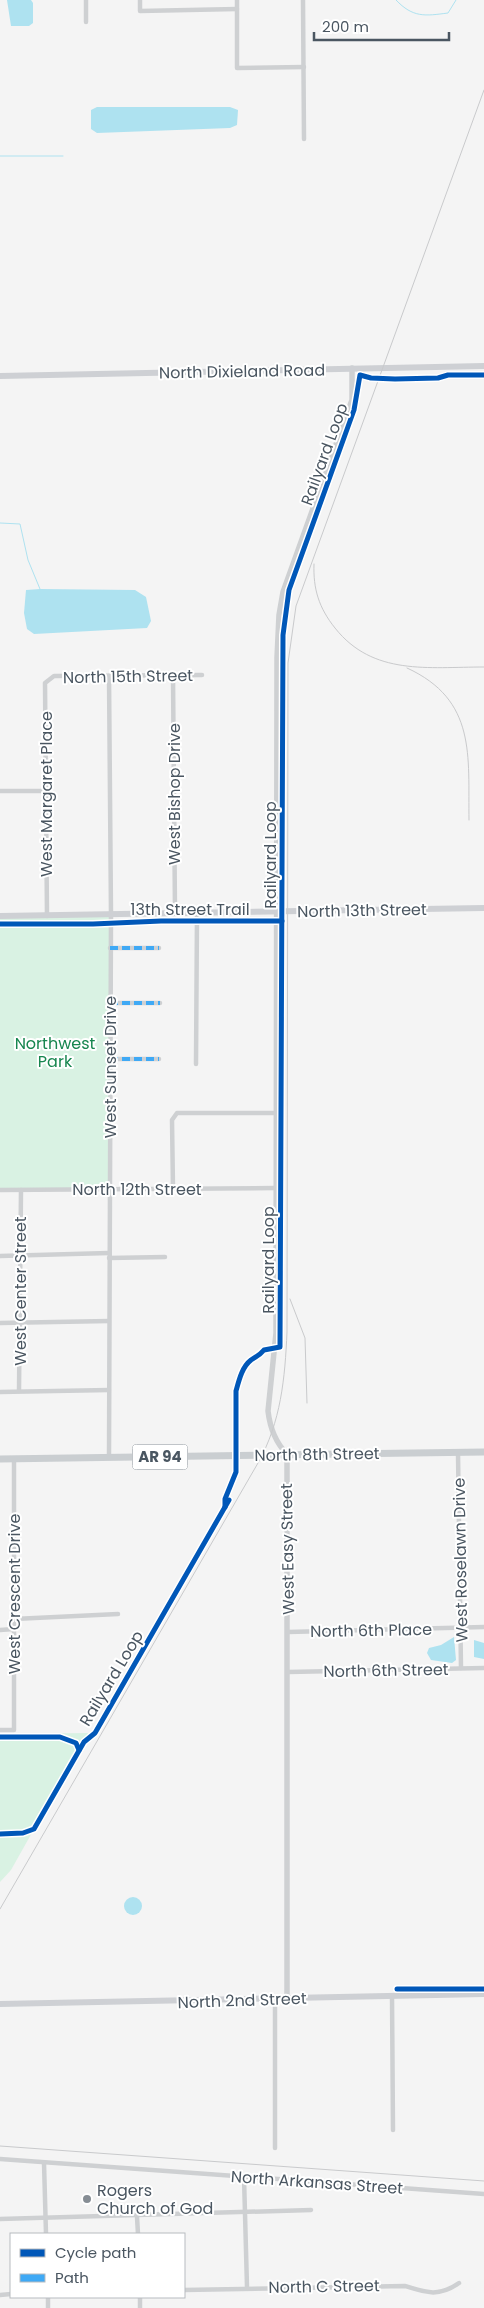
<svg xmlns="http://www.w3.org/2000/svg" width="484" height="2308" viewBox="0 0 484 2308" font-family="Poppins,sans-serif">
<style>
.green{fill:#d9f2e3}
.water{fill:#aee2f0}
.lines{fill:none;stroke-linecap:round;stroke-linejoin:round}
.stream{stroke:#aee2f0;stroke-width:1}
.minor{stroke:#ced0d2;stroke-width:4.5}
.tertiary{stroke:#ced0d2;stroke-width:5.5}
.secondary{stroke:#ced0d4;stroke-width:6}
.primary{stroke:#caced1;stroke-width:7}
.rail{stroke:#c9cacc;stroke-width:1}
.quiet{stroke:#3fa9f5;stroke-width:4;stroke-dasharray:8 4;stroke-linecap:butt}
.cycleway-casing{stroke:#fff;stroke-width:8}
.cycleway{stroke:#0057b8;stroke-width:5}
.poi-dot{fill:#868d94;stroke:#fff;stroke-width:2}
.labels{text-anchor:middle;stroke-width:4;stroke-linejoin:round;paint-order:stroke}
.shield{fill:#fff;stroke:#808990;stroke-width:1}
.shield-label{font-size:15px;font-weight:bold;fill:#4a5661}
.street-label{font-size:16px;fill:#4a5661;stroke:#fff}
.park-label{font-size:16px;fill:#17864f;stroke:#fff}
.poi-label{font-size:16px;fill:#4a5661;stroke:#fff;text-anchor:start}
</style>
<rect width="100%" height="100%" fill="#f4f4f4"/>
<g class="green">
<polygon points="111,914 110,1188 0,1190 0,917"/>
<polygon points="88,1733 11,1870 0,1882 0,1734"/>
</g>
<g class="water">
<polygon points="7,0 31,0 33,3 33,23 29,26 11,26"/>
<polygon points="97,107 230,107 238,110 237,125 230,128 97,133 91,129 91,110"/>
<polygon points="40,589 135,590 146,597 151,621 147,628 34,634 27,629 24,613 26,590"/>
<polygon points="454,1637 456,1660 452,1663 431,1660 427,1653 429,1648 441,1645"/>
<polygon points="474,1640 484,1643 484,1659 474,1657"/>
<circle cx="133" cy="1906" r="9"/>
</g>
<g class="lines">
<g class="stream">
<path d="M 396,0 C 413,18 425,16 448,13 L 456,0"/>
<polyline points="0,156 63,156"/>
<polyline points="0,523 20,524 28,560 40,589"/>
</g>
<g class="minor">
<polyline points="86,0 86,22"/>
<polyline points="140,0 140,11 237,9"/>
<polyline points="237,0 237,68 304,67"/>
<polyline points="303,0 304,139"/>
<polyline points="173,675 175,913"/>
<polyline points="0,791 46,791"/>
<polyline points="47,916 45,683 54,676 202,675"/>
<polyline points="110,948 159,948"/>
<polyline points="110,1003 160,1003"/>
<polyline points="110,1059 159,1059"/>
<polyline points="196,1064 197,913"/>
<polyline points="173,1189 172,1120 177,1113 275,1113"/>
<polyline points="0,1190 275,1188"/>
<polyline points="0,1256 109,1253"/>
<polyline points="109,1258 165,1257"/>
<polyline points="0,1323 109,1321"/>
<polyline points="19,1391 21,1190"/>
<polyline points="0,1392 109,1390"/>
<polyline points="458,1453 461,1668"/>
<polyline points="109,1458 111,914 109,676"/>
<polyline points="14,1619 118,1614"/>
<polyline points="0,1630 14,1629"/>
<polyline points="288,1632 484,1627"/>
<polyline points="288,1672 484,1668"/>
<polyline points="0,1730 14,1730 14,1459"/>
<polyline points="392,1996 393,2130"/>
<polyline points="275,1999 275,2148"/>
<polyline points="0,2159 484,2194"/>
<polyline points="44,2163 46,2234"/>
<polyline points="244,2177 247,2287"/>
<polyline points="137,2217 138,2234"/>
<polyline points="0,2219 311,2210"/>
<path d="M 184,2290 L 405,2286 C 427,2293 439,2297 459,2283"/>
<polyline points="0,2295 11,2294"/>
<polyline points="48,2297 48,2308"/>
<polyline points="140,2297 140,2308"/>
</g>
<path class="tertiary" d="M 287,1998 L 287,1454 C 275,1442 270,1428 268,1411 L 276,1333 L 277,658 L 279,615 L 283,592 L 352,400 L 352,368"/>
<g class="secondary">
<polyline points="0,376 484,366"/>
<polyline points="0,916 484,908"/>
<polyline points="0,2004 484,1994"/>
</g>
<polyline class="primary" points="0,1459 484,1452"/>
<g class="rail">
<path d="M 314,564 C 313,589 319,608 335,628 C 373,676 428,667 484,667"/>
<path d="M 407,668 C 477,700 468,756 469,820"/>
<polyline points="290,1299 305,1338 307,1403"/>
<path d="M 0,1909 L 258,1463 C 281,1422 285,1378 287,1332 L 288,663 L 296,606 L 484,90"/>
<polyline points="0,2146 484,2181"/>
</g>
<g class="quiet">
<polyline points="110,948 159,948"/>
<polyline points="110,1003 160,1003"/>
<polyline points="110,1059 159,1059"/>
</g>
<defs>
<g id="cycleway">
<polyline points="0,924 93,924 161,921 282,921"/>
<path d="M 225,1507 L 225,1499 L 236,1472 L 236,1391 C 239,1380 242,1367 251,1360 C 257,1356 260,1355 264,1350 L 280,1347 L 283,635 L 289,590 L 354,410 L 360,375 L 371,378 L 395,379 L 438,378 L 448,375 L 484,375"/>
<polyline points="0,1737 60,1737 76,1743 79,1750"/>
<polyline points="0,1834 23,1833 34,1829 84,1742 95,1733 229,1500"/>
<polyline points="397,1989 484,1989"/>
</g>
</defs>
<use href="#cycleway" class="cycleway-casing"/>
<use href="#cycleway" class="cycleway"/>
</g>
<circle class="poi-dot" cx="87" cy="2199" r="5"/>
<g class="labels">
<rect class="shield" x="132.5" y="1444.5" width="55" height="25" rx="4"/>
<g class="shield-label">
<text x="160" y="1462">AR 94</text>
</g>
<g class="street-label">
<text transform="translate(242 371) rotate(-1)" y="6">North Dixieland Road</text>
<text transform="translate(324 454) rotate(-70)" y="6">Railyard Loop</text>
<text transform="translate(128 676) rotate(-1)" y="6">North 15th Street</text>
<text transform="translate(46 794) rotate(-90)" y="6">West Margaret Place</text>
<text transform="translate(174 794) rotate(-90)" y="6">West Bishop Drive</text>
<text transform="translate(270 855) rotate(-90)" y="6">Railyard Loop</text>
<text x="190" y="915">13th Street Trail</text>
<text transform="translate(362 910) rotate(-1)" y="6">North 13th Street</text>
<text transform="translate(110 1067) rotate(-90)" y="6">West Sunset Drive</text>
<text x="137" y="1195">North 12th Street</text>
<text transform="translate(268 1260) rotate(-90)" y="6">Railyard Loop</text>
<text transform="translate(20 1291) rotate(-90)" y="6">West Center Street</text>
<text transform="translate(317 1454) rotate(-1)" y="6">North 8th Street</text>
<text transform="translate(287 1549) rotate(-91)" y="6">West Easy Street</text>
<text transform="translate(460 1560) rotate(-91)" y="6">West Roselawn Drive</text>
<text transform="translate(14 1594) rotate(-90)" y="6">West Crescent Drive</text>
<text transform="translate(371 1630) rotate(-1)" y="6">North 6th Place</text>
<text transform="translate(386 1670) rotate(-1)" y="6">North 6th Street</text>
<text transform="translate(111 1678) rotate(-59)" y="6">Railyard Loop</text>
<text transform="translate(242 2000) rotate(-2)" y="6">North 2nd Street</text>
<text transform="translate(317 2182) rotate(4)" y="6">North Arkansas Street</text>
<text transform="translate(324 2286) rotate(-1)" y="6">North C Street</text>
</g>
<g class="park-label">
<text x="55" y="1049">Northwest<tspan x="55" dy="18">Park</tspan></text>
</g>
<g class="poi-label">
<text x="97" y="2196">Rogers<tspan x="97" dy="18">Church of God</tspan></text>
</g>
</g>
<rect x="10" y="2233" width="175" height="65" fill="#ffffff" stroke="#b7bbc0"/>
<rect x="20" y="2249" width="25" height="8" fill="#0057b8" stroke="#b7bbc0"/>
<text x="55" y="2258" font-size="15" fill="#4a5661">Cycle path</text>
<rect x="20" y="2274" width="25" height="8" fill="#3fa9f5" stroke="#b7bbc0"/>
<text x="55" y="2283" font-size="15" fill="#4a5661">Path</text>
<path d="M314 32v8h135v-8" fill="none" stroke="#4a5661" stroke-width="2.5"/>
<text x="322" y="32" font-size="15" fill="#4a5661" stroke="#ffffff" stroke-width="4" paint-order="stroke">200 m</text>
</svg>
